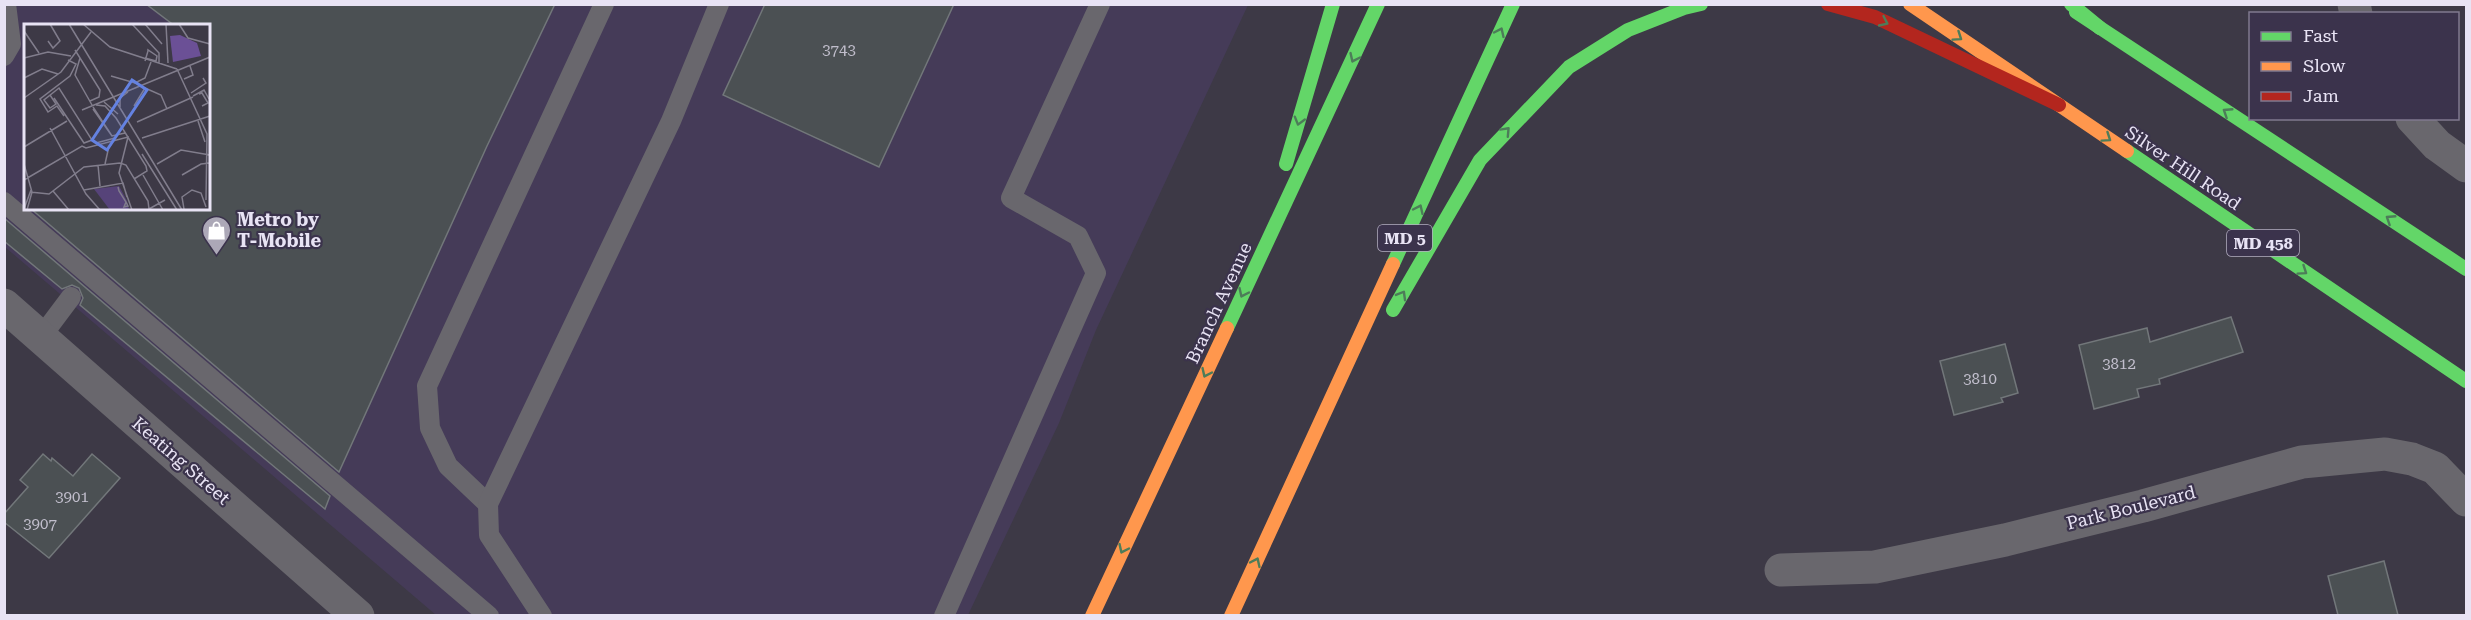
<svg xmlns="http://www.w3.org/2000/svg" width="2471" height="620" viewBox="0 0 2471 620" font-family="'Roboto Serif',serif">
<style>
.built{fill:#453b58;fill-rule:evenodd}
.building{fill:#4b5053;stroke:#72777a;stroke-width:1.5}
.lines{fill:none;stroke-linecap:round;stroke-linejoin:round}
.lane{stroke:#69676d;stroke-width:20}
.street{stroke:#69676d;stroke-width:33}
.fast{stroke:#63d668;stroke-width:14}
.slow{stroke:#ff974d;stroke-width:14}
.jam{stroke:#b3261e;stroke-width:14}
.oneway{stroke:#4d7c59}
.labels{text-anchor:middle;stroke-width:4.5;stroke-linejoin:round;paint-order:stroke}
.number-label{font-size:15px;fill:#c1becc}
.shield{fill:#3b334c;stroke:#b4aec2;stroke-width:1.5}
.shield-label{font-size:16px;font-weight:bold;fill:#e8e3f4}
.street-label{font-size:18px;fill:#e8e3f4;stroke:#3b334c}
.poi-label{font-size:18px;font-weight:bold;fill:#e8e3f4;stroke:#3b334c;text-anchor:start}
.inset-road{fill:none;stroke:#817d8c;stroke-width:1.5}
.view{fill:#6482e2;fill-opacity:0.15;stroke:#6482e2;stroke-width:3}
.inset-edge{fill:none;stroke:#e8e3f4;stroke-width:3}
</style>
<rect width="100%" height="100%" fill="#3d3946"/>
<path class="built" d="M 5,5 L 1248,5 L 1096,330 L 1059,423 L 968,615 L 436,615 L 5,247 ZM 26,26 L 208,26 L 208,208 L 26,208 Z"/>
<g class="building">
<polygon points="146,4 555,4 487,146 339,472 30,208 208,208 208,26 175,26"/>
<polygon points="765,4 954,4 879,167 723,95"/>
<polygon points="4,218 330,496 325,509 80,305 83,298 79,288 72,285 62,289 4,241"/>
<polygon points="2231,317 2243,352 2159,379 2160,384 2137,389 2139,397 2094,409 2079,345 2147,328 2150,342"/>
<polygon points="2005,344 2018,393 2001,398 2003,402 1954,415 1940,361"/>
<polygon points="43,454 51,461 52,458 73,476 92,454 120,478 49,558 4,522 4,514 28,487 20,480"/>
<polygon points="2384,561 2398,615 2338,615 2328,576"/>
</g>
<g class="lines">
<g class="lane">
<polyline points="4,56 11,44 6,4"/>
<polyline points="4,202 489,616"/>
<polyline points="41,337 71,297"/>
<polyline points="488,504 448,466 430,428 427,386 604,4"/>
<polyline points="542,616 489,535 488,504 671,121 719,4"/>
<polyline points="944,616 1096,273 1078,236 1011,198 1100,4"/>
</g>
<g class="street">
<polyline points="2354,4 2356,14"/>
<polyline points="2412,118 2437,145 2466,166"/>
<polyline points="4,305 358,616"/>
<polyline points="1781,570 1875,567 2005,540 2143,506 2302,462 2385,454 2412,459 2435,468 2466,500"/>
</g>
<g class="fast">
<polyline points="2071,4 2100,28"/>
<polyline points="2076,12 2466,269"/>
<polyline points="2127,151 2466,381"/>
<polyline points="1286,164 1333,4"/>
<polyline points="1393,264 1513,4"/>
<polyline points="1393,310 1480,160 1569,67 1628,30 1684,8 1701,4"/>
<polyline points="1227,328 1378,4"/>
</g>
<g class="slow">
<polyline points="1910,4 2127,151"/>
<polyline points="1092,616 1227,328"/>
<polyline points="1231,616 1393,264"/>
</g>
<polyline class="jam" points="1828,4 1875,17 2059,105"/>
</g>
<defs><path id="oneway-chevron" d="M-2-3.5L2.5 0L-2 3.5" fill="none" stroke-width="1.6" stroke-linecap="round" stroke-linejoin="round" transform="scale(1.5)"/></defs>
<g class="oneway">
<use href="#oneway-chevron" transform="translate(1884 22) rotate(25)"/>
<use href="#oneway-chevron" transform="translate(1500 32) rotate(-65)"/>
<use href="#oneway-chevron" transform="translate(1958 37) rotate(34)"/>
<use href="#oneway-chevron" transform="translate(1354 58) rotate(115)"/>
<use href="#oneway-chevron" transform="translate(2227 112) rotate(-147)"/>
<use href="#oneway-chevron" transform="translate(1299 121) rotate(106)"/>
<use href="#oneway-chevron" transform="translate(1506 131) rotate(-47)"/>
<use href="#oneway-chevron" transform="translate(2107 138) rotate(34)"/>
<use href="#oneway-chevron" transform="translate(1419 209) rotate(-65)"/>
<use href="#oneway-chevron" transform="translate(2390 219) rotate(-147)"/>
<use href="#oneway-chevron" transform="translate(2303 271) rotate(34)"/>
<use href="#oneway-chevron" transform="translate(1243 293) rotate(115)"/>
<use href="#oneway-chevron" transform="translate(1402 295) rotate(-60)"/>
<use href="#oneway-chevron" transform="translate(1206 373) rotate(115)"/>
<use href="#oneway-chevron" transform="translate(1123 549) rotate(115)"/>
<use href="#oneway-chevron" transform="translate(1256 562) rotate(-65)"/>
</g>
<defs>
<symbol id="shop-pin" viewBox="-11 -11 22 30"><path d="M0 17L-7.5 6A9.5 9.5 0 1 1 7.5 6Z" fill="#aca8b7" stroke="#3b334c"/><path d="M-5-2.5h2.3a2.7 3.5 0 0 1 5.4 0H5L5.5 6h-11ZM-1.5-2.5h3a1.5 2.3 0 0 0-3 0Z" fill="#fff"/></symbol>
</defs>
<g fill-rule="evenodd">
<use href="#shop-pin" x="200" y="214" width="33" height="45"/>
</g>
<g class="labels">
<g class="number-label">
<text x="839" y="55">3743</text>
<text x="2119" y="369">3812</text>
<text x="1980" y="384">3810</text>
<text x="72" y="502">3901</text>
<text x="40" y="529">3907</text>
</g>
<g class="shield">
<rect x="1378" y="225" width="54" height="26" rx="4.5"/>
<rect x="2227" y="230" width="72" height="26" rx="4.5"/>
</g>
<g class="shield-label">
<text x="1405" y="244">MD 5</text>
<text x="2263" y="249">MD 458</text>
</g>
<g class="street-label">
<text transform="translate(2183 168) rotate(34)" y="6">Silver Hill Road</text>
<text transform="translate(1219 303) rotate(-65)" y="6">Branch Avenue</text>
<text transform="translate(181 461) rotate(41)" y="6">Keating Street</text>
<text transform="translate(2131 508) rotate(-14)" y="6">Park Boulevard</text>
</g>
<g class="poi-label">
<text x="237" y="226">Metro by<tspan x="237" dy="21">T-Mobile</tspan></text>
</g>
</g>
<g transform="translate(24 24)">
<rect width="186" height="186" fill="#3d3946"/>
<path d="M 95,162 L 103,177 L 105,186 L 86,186 L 70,165 Z" fill="#564379"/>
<path d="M 156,11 L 173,19 L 177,32 L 149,38 L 146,12 Z" fill="#6b5096"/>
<path class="inset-road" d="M 45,0 L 158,186M 59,0 L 86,23 L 153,45M 108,0 L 135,29 L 135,39M 121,0 L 138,20M 142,0 L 144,39M 155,0 L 164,14 L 186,20M 0,7 L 15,29M 24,17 L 29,24 L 36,17 L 26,0M 51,26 L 76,66 L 75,73 L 66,77M 0,34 L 24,28 L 47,32M 56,34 L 51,51 L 68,81M 121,37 L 124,27 L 124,26 L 133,32 L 132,37 L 121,34M 153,45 L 183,110 L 182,176M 87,52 L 111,59 L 121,54 L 127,38M 0,54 L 18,45 L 34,50M 160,55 L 169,51 L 166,42M 167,69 L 182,59 L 179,54M 175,70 L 178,69 L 184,79 L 178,82M 26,71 L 32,80 L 26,84 L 20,76 L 35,64 L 68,116 L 60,119 L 30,74M 169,72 L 180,66 L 185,75M 0,74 L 37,48 L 67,8M 80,78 L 94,90M 72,81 L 81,82 L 92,94 L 122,142 L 123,147 L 110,155M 110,82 L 121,64 L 137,71 L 143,85M 69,83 L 88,112 L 101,109M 96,83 L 96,74 L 104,68M 69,85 L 88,112M 58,86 L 186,33M 40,92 L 33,82 L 24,88 L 16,75 L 46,52 L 52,40 L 44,36M 174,97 L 181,118M 113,98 L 169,73M 26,104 L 62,170 L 76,186M 118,114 L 186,92M 68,116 L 72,119 L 91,114M 0,123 L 43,97M 118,130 L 153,186M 96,139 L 102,141 L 124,177 L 125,185 L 141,176M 0,140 L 8,168 L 3,186M 81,140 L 85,122M 133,140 L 157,126 L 186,131M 74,141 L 76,162M 119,151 L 139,186M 158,151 L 177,140 L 186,139M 0,156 L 58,122 L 62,124 L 104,113 L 95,149 L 108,186M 94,163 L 95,167 L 102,178 L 104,182 L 100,183 L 102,178M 60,166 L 99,159 L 103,173M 29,167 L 45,186M 6,168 L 25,170 L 60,143 L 96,139M 0,185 L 7,166M 160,185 L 158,173 L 168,166 L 177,169 L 182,183"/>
<path class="view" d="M 108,56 L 123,66 L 83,126 L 68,116 Z"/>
<rect width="186" height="186" class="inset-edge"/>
</g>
<rect width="2471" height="620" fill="none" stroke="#e8e3f4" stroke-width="12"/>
<rect x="2249" y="12" width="210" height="108" fill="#3b334c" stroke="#80798f" stroke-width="1.5"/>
<rect x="2261" y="32" width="30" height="9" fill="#63d668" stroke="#80798f" stroke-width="1.5"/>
<text x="2303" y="42" font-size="18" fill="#e8e3f4">Fast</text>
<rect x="2261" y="62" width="30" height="9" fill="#ff974d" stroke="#80798f" stroke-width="1.5"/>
<text x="2303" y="72" font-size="18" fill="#e8e3f4">Slow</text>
<rect x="2261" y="92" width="30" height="9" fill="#b3261e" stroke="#80798f" stroke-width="1.5"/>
<text x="2303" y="102" font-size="18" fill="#e8e3f4">Jam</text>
</svg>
